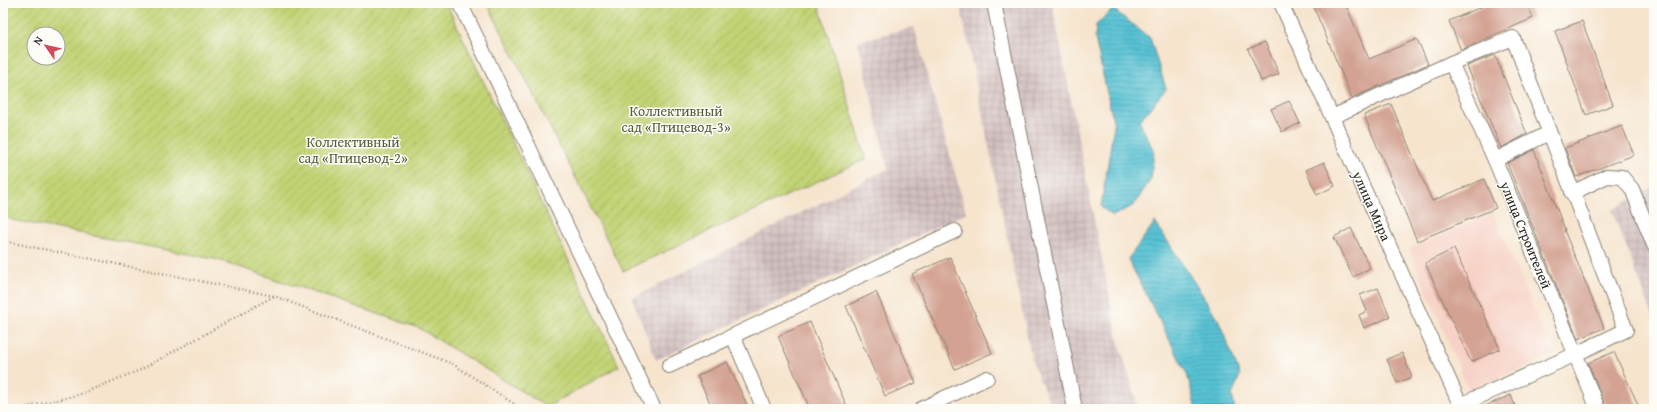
<svg xmlns="http://www.w3.org/2000/svg" width="1657" height="412" viewBox="0 0 1657 412" font-family="'Gentium Book Plus',serif">
<style>
.built{fill:#f7d1c6}
.industrial{fill:url(#industrial-grid)}
.garden{fill:url(#garden-furrows);stroke:#6e7848;fill-rule:evenodd}
.water{fill:url(#water-rules);stroke:#3a6f78}
.building{fill:#d3a292}
.lines{fill:none;stroke-linecap:round;stroke-linejoin:round}
.minor-casing{stroke:#898074;stroke-width:16}
.path{stroke:#898074;stroke-width:2.5;stroke-dasharray:1 3;stroke-linecap:butt}
.minor{stroke:#fff;stroke-width:14}
.labels{text-anchor:middle;stroke-width:3;stroke-linejoin:round;paint-order:stroke}
.park-label{font-size:14px;fill:#565c3b;stroke:#fdfcf7}
.street-label{font-size:14px;fill:#1c1c1c;stroke:#fdfcf7}
</style>
<defs>
<pattern id="industrial-grid" width="8" height="8" patternUnits="userSpaceOnUse"><rect width="8" height="8" fill="#d2bfbf"/><path d="M0 4h8M4 0v8" fill="none" stroke="#b4a4a4"/></pattern>
<pattern id="garden-furrows" width="10" height="10" patternUnits="userSpaceOnUse"><rect width="10" height="10" fill="#c1d375"/><path d="M-1 1l2-2M0 10L10 0M9 11l2-2" fill="none" stroke="#a5b565"/></pattern>
<pattern id="water-rules" width="6" height="5" patternUnits="userSpaceOnUse"><rect width="6" height="5" fill="#58c2d4"/><path d="M0 2.5h6" fill="none" stroke="#4ca6b5"/></pattern>
</defs>
<rect width="100%" height="100%" fill="#fdfcf7"/>
<filter id="ink" filterUnits="userSpaceOnUse"><feTurbulence type="fractalNoise" baseFrequency=".025" numOctaves="2"/><feDisplacementMap in="SourceGraphic" scale="8" xChannelSelector="R" yChannelSelector="G"/><feConvolveMatrix kernelMatrix="1 2 1 2 8 2 1 2 1" color-interpolation-filters="sRGB"/></filter>
<filter id="wash" filterUnits="userSpaceOnUse"><feTurbulence type="fractalNoise" baseFrequency=".012" numOctaves="4" result="noise"/><feDisplacementMap in="SourceGraphic" scale="16" xChannelSelector="R" yChannelSelector="G"/><feGaussianBlur stdDeviation="0.9" result="paint"/><feColorMatrix in="noise" values="0 0 0 0 0 0 0 0 0 0 0 0 0 0 0 0 0 1.4 0 .05"/><feComposite in="paint" operator="in"/></filter>
<g filter="url(#wash)">
<rect width="100%" height="100%" fill="#f6e4cd"/>
<polygon class="built" points="1493,213 1553,355 1469,391 1409,249"/>
<g class="industrial">
<polygon points="960,3 1052,3 1117,336 1139,409 1052,409 1032,361"/>
<polygon points="914,27 966,213 656,360 632,298 888,169 858,41"/>
<polygon points="1654,186 1654,319 1612,210"/>
</g>
<g class="garden">
<path d="M 3,3 L 446,3 L 619,366 L 547,407 L 419,328 L 219,260 L 12,220 L 3,215 ZM 34,34 L 58,34 L 58,58 L 34,58 Z"/>
<polygon points="487,3 818,3 866,159 623,271"/>
</g>
<g class="water">
<polygon points="1113,9 1150,38 1166,89 1139,121 1154,151 1151,179 1134,205 1113,216 1101,207 1114,125 1095,38 1096,25"/>
<polygon points="1155,222 1218,319 1240,375 1232,395 1235,409 1196,409 1187,374 1128,259"/>
</g>
<g id="blocks">
<g class="building">
<polygon points="1312,3 1345,3 1369,59 1417,39 1428,64 1352,98"/>
<polygon points="1490,3 1527,3 1533,18 1461,50 1449,21"/>
<polygon points="1582,21 1613,105 1586,115 1555,31"/>
<polygon points="1265,42 1279,74 1261,81 1248,49"/>
<polygon points="1495,55 1527,134 1501,148 1467,66"/>
<polygon points="1289,101 1300,123 1282,132 1271,109"/>
<polygon points="1391,104 1432,201 1484,179 1496,208 1417,241 1364,115"/>
<polygon points="1622,126 1634,155 1576,177 1565,148"/>
<polygon points="1534,150 1565,230 1564,230 1604,328 1578,339 1507,163"/>
<polygon points="1324,162 1335,186 1317,195 1306,170"/>
<polygon points="1351,228 1370,268 1353,277 1334,237"/>
<polygon points="1454,249 1500,349 1471,362 1425,263"/>
<polygon points="950,257 992,353 955,369 912,274"/>
<polygon points="1378,288 1390,317 1364,328 1359,315 1367,311 1360,295"/>
<polygon points="876,292 916,383 885,396 846,306"/>
<polygon points="810,322 848,409 810,409 778,336"/>
<polygon points="1614,352 1640,409 1607,409 1604,402 1588,363"/>
<polygon points="1402,353 1412,377 1397,383 1387,359"/>
<polygon points="727,362 749,409 713,409 697,376"/>
<polygon points="1511,395 1516,409 1478,409"/>
</g>
</g>
</g>
<g filter="url(#ink)">
<use href="#blocks" fill-opacity="0" stroke="#898074" stroke-width="1"/>
<g class="lines">
<defs>
<g id="minor">
<polyline points="460,3 654,409"/>
<polyline points="994,3 1075,409"/>
<polyline points="1281,3 1462,409"/>
<polyline points="1451,63 1495,160 1598,409"/>
<polyline points="1332,117 1451,63 1513,38 1626,330 1574,355 1460,405"/>
<polyline points="1495,160 1549,133"/>
<polyline points="1572,193 1607,176 1622,177 1632,189 1654,245"/>
<polyline points="733,336 764,409"/>
<polyline points="669,366 955,231"/>
<polyline points="921,409 987,378"/>
</g>
</defs>
<use href="#minor" class="minor-casing"/>
<g class="path">
<polyline points="3,10 13,3"/>
<polyline points="3,239 8,242 274,296 453,364 522,409"/>
<polyline points="18,409 78,395 140,370 274,296"/>
</g>
<use href="#minor" class="minor"/>
</g>
</g>
<g class="labels">
<g class="park-label">
<text x="676" y="116">Коллективный<tspan x="676" dy="16">сад «Птицевод-3»</tspan></text>
<text x="353" y="147">Коллективный<tspan x="353" dy="16">сад «Птицевод-2»</tspan></text>
</g>
<g class="street-label">
<text transform="translate(1372 206) rotate(66)" y="5">улица Мира</text>
<text transform="translate(1526 235) rotate(68)" y="5">улица Строителей</text>
</g>
</g>
<rect width="1657" height="412" fill="none" stroke="#fdfcf7" stroke-width="16"/>
<g transform="translate(46 46) rotate(304)"><circle r="19" fill="#fdfcf7" stroke="#a3a29f"/>
<path d="M0-3L7 15L0 10L-7 15Z" fill="#d1495b"/>
<text y="-6" font-size="11" font-weight="bold" text-anchor="middle" fill="#1c1c1c">N</text>
</g>
</svg>
